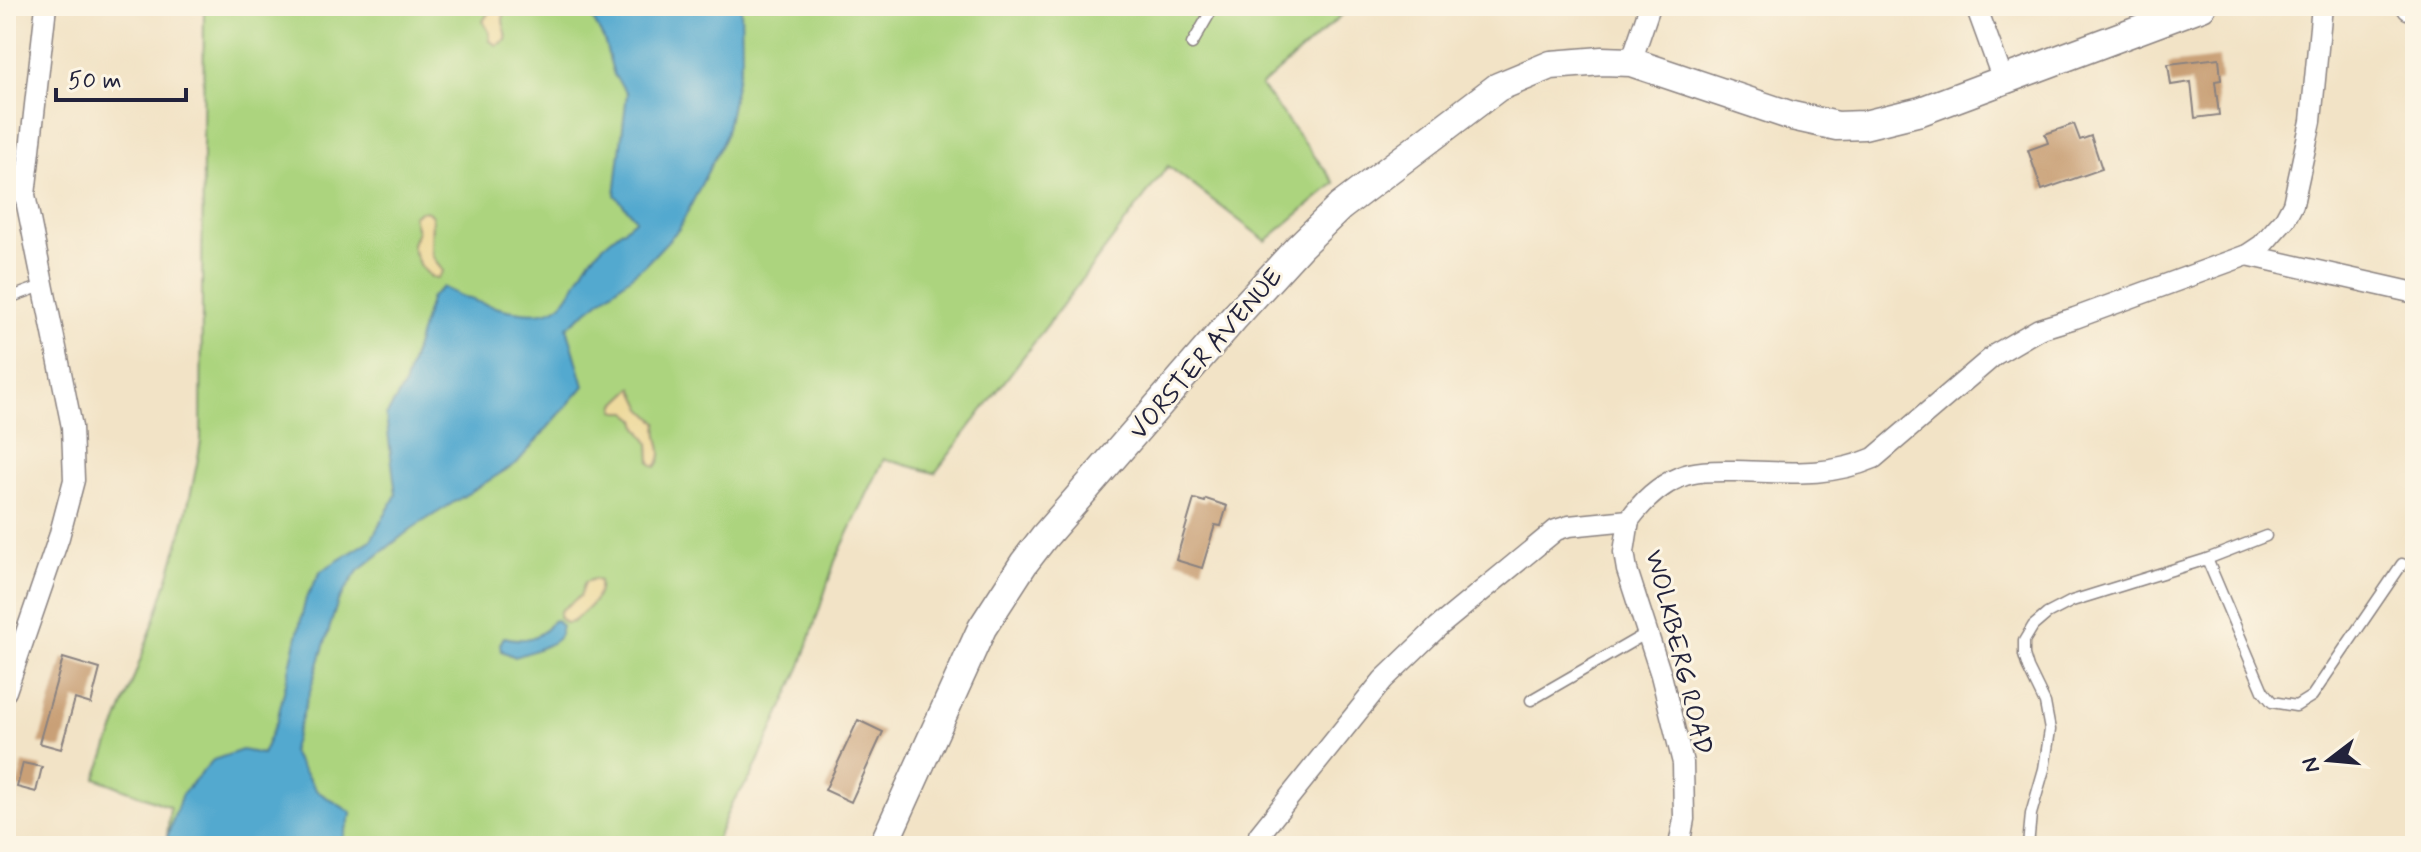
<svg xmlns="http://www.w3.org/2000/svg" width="2421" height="852" viewBox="0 0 2421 852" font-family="Mynerve,sans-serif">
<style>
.green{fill:#acd47e;stroke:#677b5c;stroke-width:2}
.sand{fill:#eeda9e;stroke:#887e6c;stroke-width:2}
.water{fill:#53a9cf;stroke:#3a6685;stroke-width:2}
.building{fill:#c9a077}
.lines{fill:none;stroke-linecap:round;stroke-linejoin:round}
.service-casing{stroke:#8a8280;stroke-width:13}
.minor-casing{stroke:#8a8280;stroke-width:23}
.secondary-casing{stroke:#8a8280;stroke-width:31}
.service{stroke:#fff;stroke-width:10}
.minor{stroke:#fff;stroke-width:20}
.secondary{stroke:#fff;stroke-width:28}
.labels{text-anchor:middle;stroke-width:6;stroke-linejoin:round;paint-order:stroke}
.street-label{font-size:26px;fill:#22223b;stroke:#fcf5e5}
</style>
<rect width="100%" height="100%" fill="#fcf5e5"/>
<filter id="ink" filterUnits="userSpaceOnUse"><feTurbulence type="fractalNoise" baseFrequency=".0125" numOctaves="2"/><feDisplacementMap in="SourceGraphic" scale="16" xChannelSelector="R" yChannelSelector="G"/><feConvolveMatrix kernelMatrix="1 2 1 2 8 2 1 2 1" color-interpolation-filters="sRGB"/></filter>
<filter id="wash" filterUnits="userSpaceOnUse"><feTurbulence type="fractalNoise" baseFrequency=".006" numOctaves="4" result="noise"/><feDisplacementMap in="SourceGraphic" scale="32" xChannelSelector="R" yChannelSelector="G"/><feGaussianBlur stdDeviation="1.8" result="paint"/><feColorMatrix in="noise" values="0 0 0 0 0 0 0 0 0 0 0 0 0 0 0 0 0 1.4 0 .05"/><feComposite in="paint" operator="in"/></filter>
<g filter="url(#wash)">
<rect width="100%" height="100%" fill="#f2e3c6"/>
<path class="green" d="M 204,6 L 1352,6 L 1261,86 L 1335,183 L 1266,241 L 1168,166 L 935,473 L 884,459 L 835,561 L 801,666 L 751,777 L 731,804 L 714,846 L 166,846 L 170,807 L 96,778 C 138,668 182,558 201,441 Z"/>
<g class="sand">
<path d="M 493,6 L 505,6 C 507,12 503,14 503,20 C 503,28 508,32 506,40 L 497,45 L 490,41 L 489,32 L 483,21 Z"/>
<polygon points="420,211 427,211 432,216 431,250 433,257 443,271 438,278 431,277 420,266 413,250 412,244 417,231 413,216"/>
<path d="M 633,388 L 643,409 L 658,423 C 654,440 668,451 656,467 L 650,463 L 649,443 L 638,427 L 636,419 L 627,412 L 618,412 L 615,410 L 616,404 Z"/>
<path d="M 594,579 L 599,581 C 602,601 585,609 573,622 L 565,623 L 559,617 L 560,611 L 580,596 L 585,582 Z"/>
</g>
<g class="water">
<path d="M 586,6 L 741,6 L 742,57 L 725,137 L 679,229 L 645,265 L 567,327 L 584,386 L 517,463 L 411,529 L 358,571 L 338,601 L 291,752 L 317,791 L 352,813 L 340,846 L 167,846 L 167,837 L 182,794 L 213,760 L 242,750 L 262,754 L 277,721 L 306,598 L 321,571 L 371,540 L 396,495 L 386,416 L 404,386 L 431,297 L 443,287 C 467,301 533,323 557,307 C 572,298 581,269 593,256 C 605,242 622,231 636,219 L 615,195 L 627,93 L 614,75 L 604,40 Z"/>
<path d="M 555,620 L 562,626 C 561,630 561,634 558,638 C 552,646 524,654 515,657 L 502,651 L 500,644 L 504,637 C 523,642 542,639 552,621 Z"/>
</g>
<g id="blocks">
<g class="building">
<polygon points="2219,58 2221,80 2215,81 2219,115 2195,118 2191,82 2171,85 2168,64"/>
<polygon points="2074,124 2080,140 2091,136 2102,169 2042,190 2028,150 2048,143 2045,134"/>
<polygon points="1194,499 1205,502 1206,499 1227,506 1221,526 1215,525 1202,568 1176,560"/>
<polygon points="63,658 100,669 91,704 75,699 61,749 39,743"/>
<polygon points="858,720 883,732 851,802 825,790"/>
<polygon points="23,763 42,767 36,792 17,787"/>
</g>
</g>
</g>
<g filter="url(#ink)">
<use href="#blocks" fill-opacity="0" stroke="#8a8280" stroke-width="2"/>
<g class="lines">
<defs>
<g id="service">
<polyline points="1192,44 1214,6"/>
<polyline points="6,299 42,286"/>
<polyline points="2207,559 2266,536"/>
<polyline points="1531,700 1647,633"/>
<polyline points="2028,846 2031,814 2044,769 2050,730 2045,703 2028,668 2024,655 2024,641 2033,626 2047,614 2072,601 2207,559 2263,691 2272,702 2296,706 2312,696 2402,564"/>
</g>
<g id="minor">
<polyline points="1976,6 2003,80"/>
<polyline points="1631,62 1650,6"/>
<polyline points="2247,255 2415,293"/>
<polyline points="1629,520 1624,552 1627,570 1661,675 1683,763 1684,819 1679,846"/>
<polyline points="6,691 59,537 74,480 72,427 25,195 46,6"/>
<path d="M 1259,835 L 1383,680 L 1438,627 L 1556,530 L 1569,526 L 1629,520 C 1643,501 1658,486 1680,477 C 1696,470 1717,471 1735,471 C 1784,472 1827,478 1874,458 L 1996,354 L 2039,329 L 2075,318 L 2247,255 L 2262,245 L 2275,230 L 2285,219 L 2293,204 L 2311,121 L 2322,6"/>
</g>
<g id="secondary">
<polyline points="2411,6 2415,7"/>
<polyline points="883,846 982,628 1024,563 1044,537 1233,319 1299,247 1340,207 1498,87 1551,65 1602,61 1631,62 1792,116 1837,126 1864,125 1921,111 2202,6"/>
</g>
</defs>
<use href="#service" class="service-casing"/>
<use href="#minor" class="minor-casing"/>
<use href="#secondary" class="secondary-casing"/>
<use href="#service" class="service"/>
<use href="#minor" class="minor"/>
<use href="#secondary" class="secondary"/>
</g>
</g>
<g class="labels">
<g class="street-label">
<text transform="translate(1205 353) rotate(-49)" y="9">VORSTER AVENUE</text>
<text transform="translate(1680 652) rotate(76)" y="9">WOLKBERG ROAD</text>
</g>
</g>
<rect width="2421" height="852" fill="none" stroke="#fcf5e5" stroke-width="32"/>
<g transform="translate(2329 760) rotate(254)" stroke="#fcf5e5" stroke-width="6" paint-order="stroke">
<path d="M0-6L14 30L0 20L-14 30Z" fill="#22223b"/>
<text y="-12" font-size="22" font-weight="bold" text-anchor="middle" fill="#22223b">N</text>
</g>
<path d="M56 88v12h130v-12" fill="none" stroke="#22223b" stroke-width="4"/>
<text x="68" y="88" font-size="24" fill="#22223b" stroke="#fcf5e5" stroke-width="6" paint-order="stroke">50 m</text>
</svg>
